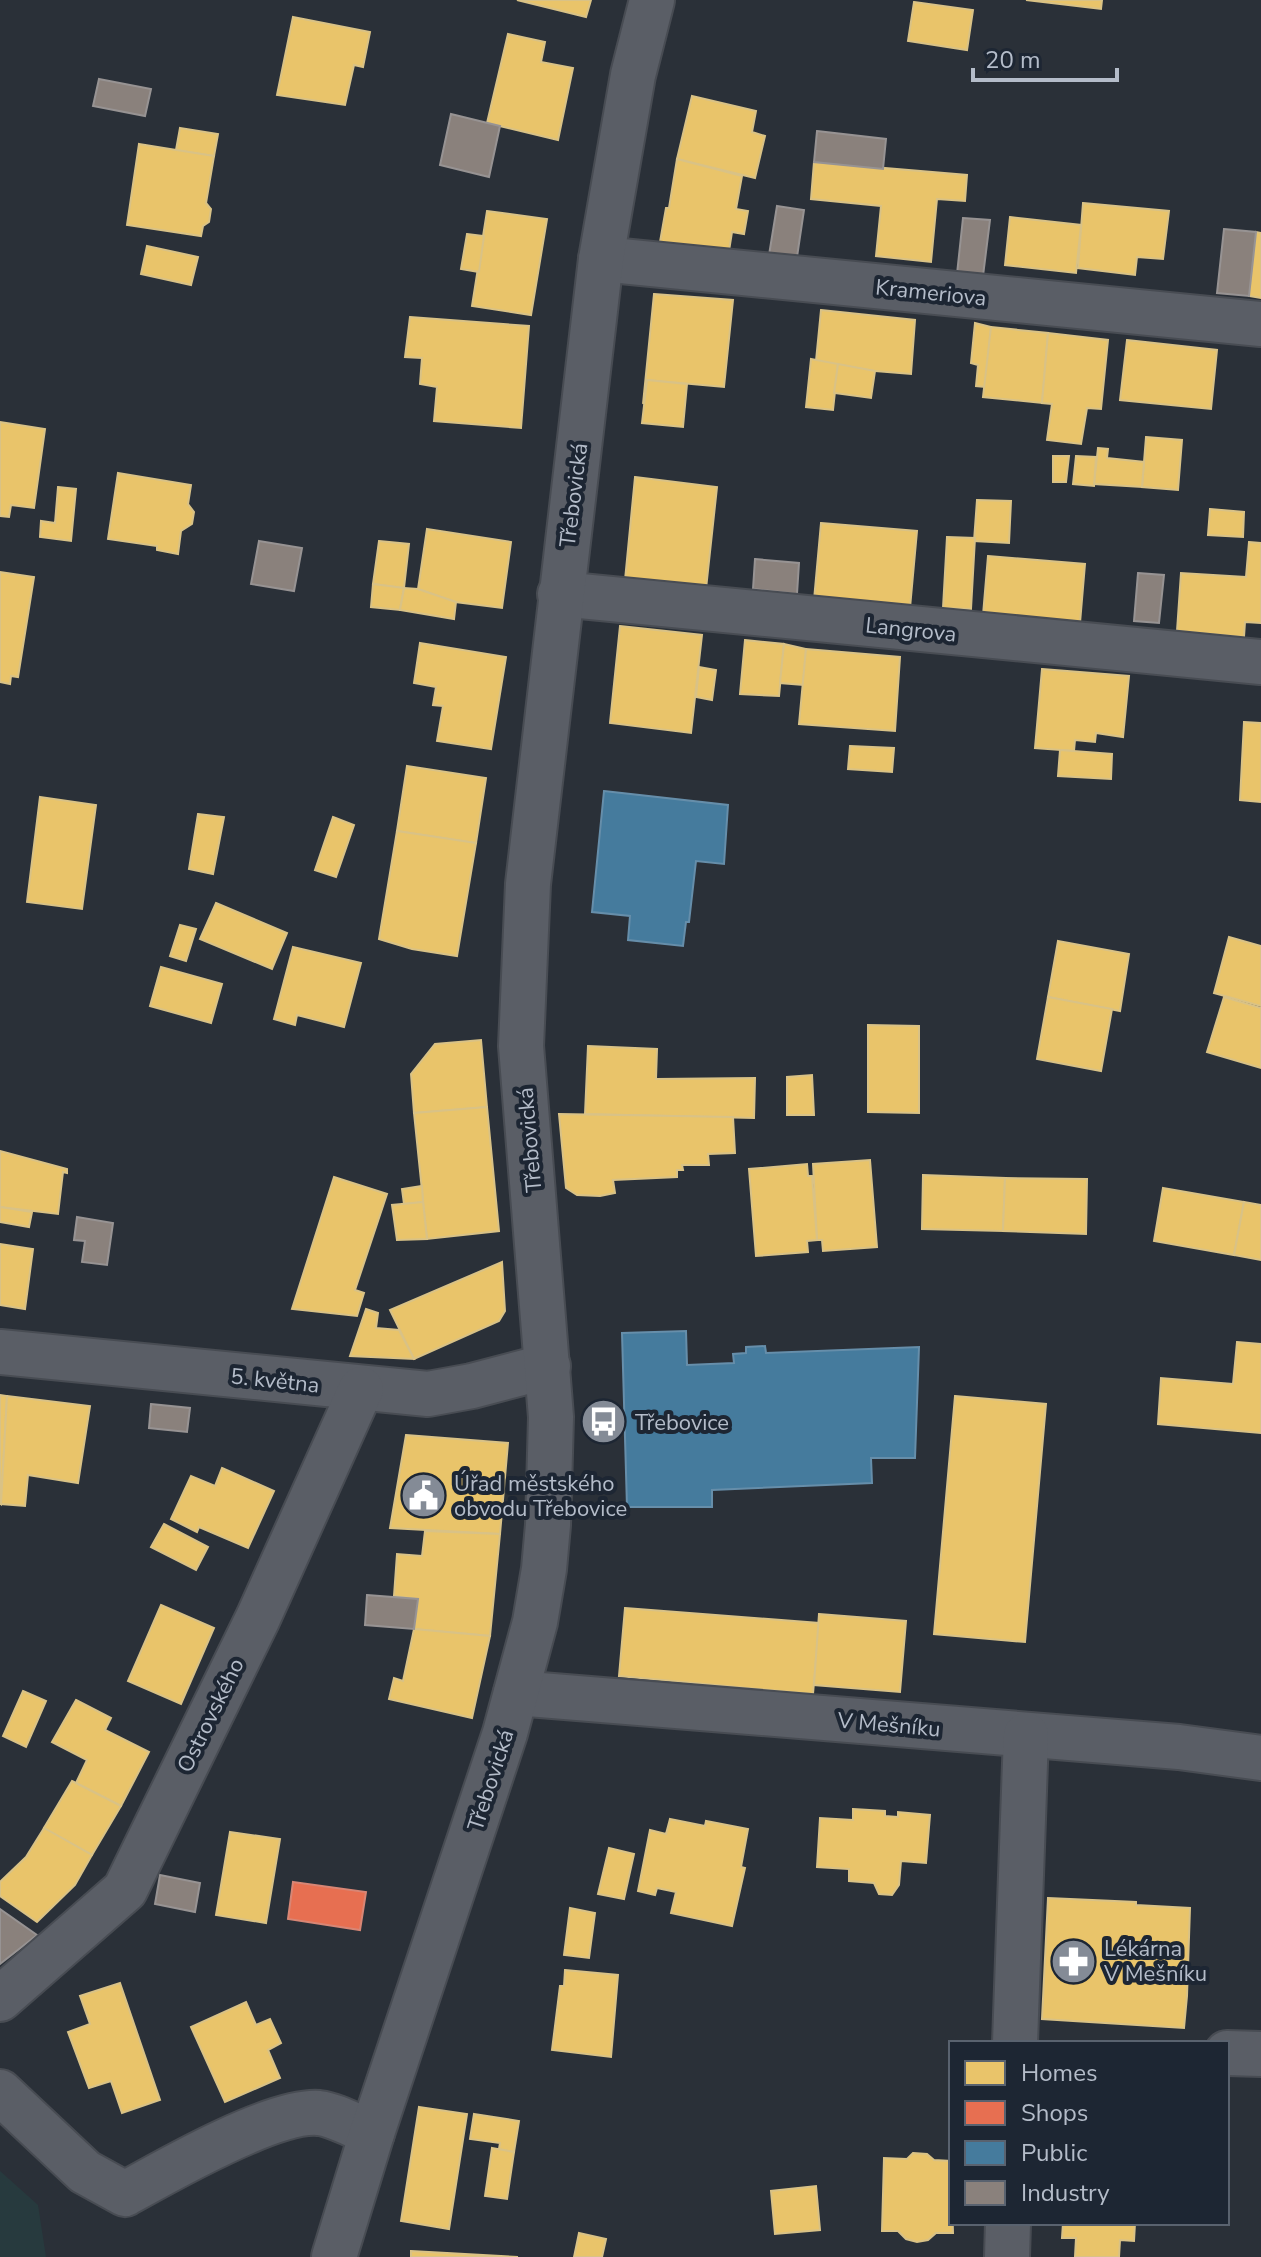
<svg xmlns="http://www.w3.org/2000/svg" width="1261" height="2257" viewBox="0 0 1261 2257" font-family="'Nunito Sans',sans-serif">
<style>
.green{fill:#273a3e}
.homes{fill:#e9c46a;stroke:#d9c286;stroke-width:2}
.shops{fill:#e76f51;stroke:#d88675;stroke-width:2}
.public{fill:#457b9d;stroke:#668eaa;stroke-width:2}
.industry{fill:#8a817c;stroke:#979393;stroke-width:2}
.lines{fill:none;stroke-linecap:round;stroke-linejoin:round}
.street-casing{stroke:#484c53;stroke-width:48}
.street{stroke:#5a5e66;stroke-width:44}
.labels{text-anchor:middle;stroke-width:8;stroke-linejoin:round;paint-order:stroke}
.street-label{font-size:22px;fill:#b4bcc9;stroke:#1d2633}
.poi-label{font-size:22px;fill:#b4bcc9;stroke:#1d2633;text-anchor:start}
</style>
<rect width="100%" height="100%" fill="#2a3038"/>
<polygon class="green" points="0,2171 38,2205 46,2257 0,2257"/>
<g class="homes">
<polygon points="517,0 591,0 586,17"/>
<polygon points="1026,0 1102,0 1101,9"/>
<polygon points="914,2 973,10 967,50 908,41"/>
<polygon points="293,17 370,32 363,67 354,65 345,105 277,95"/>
<polygon points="508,34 545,42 541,62 573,68 558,140 487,123"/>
<polygon points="692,96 756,111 752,132 765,136 755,178 677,159"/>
<polygon points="180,128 218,134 214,156 176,150"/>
<polygon points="139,144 214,156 206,203 211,209 209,222 203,226 201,236 127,225"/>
<polygon points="677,159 742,176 736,209 748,211 744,234 732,232 729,251 660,242 666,208 669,208"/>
<polygon points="814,162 967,175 965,201 937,199 931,262 876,256 881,206 811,199"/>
<polygon points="1083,203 1169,211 1163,259 1137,257 1135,275 1078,268"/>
<polygon points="487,211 547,219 531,315 472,306"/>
<polygon points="1010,217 1081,225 1076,273 1005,265"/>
<polygon points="1256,232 1261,233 1261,298 1249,296"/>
<polygon points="467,234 484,236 479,272 461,269"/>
<polygon points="147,246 198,257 191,285 141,274"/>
<polygon points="654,294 733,300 724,387 647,380 643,404"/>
<polygon points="821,310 915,320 911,374 875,371 816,361"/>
<polygon points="410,317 529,326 521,428 434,421 437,387 420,384 422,358 405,357"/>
<polygon points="975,323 991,327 985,387 976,386 978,365 971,363"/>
<polygon points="991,327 1048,333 1042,403 983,397"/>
<polygon points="1048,333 1108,340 1101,409 1087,408 1081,444 1047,440 1052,404 1042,403"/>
<polygon points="1127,340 1217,350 1211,409 1120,400"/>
<polygon points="811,359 838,364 833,410 806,407"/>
<polygon points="838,364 875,371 871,398 834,393"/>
<polygon points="647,380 687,384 683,427 642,423"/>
<polygon points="0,422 45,429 34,508 11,505 9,517 0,516"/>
<polygon points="1146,437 1182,440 1178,490 1142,487"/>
<polygon points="1098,448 1108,449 1107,458 1144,462 1142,487 1094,484"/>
<polygon points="1053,456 1069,456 1066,482 1053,482"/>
<polygon points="1076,456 1096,457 1094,486 1073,484"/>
<polygon points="118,473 191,485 188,504 194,512 192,524 181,531 178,554 157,550 157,546 108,539"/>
<polygon points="635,477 717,487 706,589 625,580"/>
<polygon points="58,487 76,489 71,541 40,537 41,521 55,523"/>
<polygon points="977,500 1011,501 1009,543 974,541"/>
<polygon points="1210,509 1244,512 1243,537 1208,535"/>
<polygon points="821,523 917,531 910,608 814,600"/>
<polygon points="427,529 511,542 502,608 455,602 418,589"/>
<polygon points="947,537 975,538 971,609 943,608"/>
<polygon points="379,541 409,544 404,588 373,584"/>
<polygon points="1249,542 1261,543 1261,623 1245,622 1244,637 1177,631 1181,573 1246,577"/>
<polygon points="988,556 1085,564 1080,623 983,615"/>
<polygon points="0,572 34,577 18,677 11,676 10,684 0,682"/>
<polygon points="373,584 404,588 400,610 371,607"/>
<polygon points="404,588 418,589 456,602 454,619 400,610"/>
<polygon points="620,626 702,635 691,733 610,723"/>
<polygon points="745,640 784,644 779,696 740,694"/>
<polygon points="420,643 506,657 491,749 437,741 443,706 433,705 436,687 414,683"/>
<polygon points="784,644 806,649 803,685 780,683"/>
<polygon points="806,649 900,657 895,731 799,724"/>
<polygon points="699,667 716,670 712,700 696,697"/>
<polygon points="1042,669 1129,676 1123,737 1096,733 1095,742 1075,740 1074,751 1035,748"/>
<polygon points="1244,722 1261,723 1261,802 1240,800"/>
<polygon points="850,746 894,748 892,772 848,769"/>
<polygon points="1060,750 1112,754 1111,779 1058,776"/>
<polygon points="407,766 486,778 476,843 397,831"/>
<polygon points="40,797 96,805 82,909 27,902"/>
<polygon points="198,814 224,817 213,874 189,869"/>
<polygon points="333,817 354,825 336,877 315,870"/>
<polygon points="397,831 476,843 457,956 412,949 379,939"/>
<polygon points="216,903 287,933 272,969 200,939"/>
<polygon points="180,925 196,929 186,961 170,956"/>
<polygon points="1229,937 1261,946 1261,1006 1214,993"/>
<polygon points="1058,941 1129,954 1120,1011 1048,997"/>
<polygon points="293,947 361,963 344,1027 297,1015 295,1025 274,1019"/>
<polygon points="161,967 222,984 211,1023 150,1006"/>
<polygon points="1048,997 1112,1009 1101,1071 1037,1059"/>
<polygon points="1224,997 1261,1008 1261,1068 1207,1052"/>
<polygon points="868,1025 919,1026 919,1113 868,1112"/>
<polygon points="481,1040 487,1107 414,1113 411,1074 435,1044"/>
<polygon points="588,1046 657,1049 656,1079 755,1078 754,1118 585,1114"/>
<polygon points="812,1075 814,1115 787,1115 787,1077"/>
<polygon points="487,1107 499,1231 427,1239 414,1113"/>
<polygon points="559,1114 733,1117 735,1153 708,1154 709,1165 682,1165 683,1170 677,1170 677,1177 613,1180 615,1193 600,1196 577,1195 566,1188"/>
<polygon points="0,1151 67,1169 67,1173 63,1172 58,1214 0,1207"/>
<polygon points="870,1160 877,1247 823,1251 822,1240 817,1240 813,1164"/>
<polygon points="807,1164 808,1176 812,1176 817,1240 807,1241 808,1252 756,1256 749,1169"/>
<polygon points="923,1175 1005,1178 1003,1231 922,1229"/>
<polygon points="334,1177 387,1194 355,1290 364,1293 357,1316 292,1309"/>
<polygon points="1005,1178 1087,1179 1086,1234 1003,1231"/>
<polygon points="422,1186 423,1202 404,1204 402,1189"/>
<polygon points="1163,1188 1244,1202 1234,1255 1154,1241"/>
<polygon points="423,1202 427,1239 397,1240 392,1205"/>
<polygon points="1244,1202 1261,1205 1261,1260 1234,1255"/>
<polygon points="0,1207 32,1212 29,1227 0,1222"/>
<polygon points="0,1244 33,1249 25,1309 0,1305"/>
<polygon points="502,1262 505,1311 499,1321 414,1359 390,1310"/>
<polygon points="366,1309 378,1313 376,1328 399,1330 414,1359 350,1356"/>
<polygon points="1237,1342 1261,1344 1261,1433 1158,1424 1161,1378 1233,1384"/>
<polygon points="0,1395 7,1396 1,1504 0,1503"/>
<polygon points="7,1396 90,1406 78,1483 28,1475 25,1506 1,1504"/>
<polygon points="955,1396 1046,1404 1025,1642 934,1634"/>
<polygon points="406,1435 508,1443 500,1534 390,1528"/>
<polygon points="222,1468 274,1491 248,1548 199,1527 197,1532 171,1519 191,1476 215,1486"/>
<polygon points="164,1524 208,1547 196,1570 151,1547"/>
<polygon points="425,1531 500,1534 490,1636 414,1629 418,1599 394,1596 397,1554 422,1556"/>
<polygon points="161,1605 214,1628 181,1704 128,1681"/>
<polygon points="625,1608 819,1623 813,1694 619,1676"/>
<polygon points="819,1614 906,1621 900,1692 814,1685"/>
<polygon points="414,1629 490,1636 472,1718 389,1699 394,1678 403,1681"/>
<polygon points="23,1691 46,1701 26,1747 3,1736"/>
<polygon points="76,1700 111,1718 105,1730 149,1752 121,1806 76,1783 87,1760 52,1742"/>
<polygon points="72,1781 121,1806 92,1855 44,1828"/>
<polygon points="853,1809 885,1811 885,1816 898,1817 898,1812 930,1815 926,1863 901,1861 899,1885 892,1895 879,1894 874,1883 849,1881 849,1869 817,1867 820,1818 853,1820"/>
<polygon points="670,1819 705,1826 706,1821 748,1829 741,1867 745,1868 732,1926 671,1913 676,1892 657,1888 655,1895 638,1891 650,1830 666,1834"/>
<polygon points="44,1828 92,1855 75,1885 37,1922 0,1896 0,1882 26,1857"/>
<polygon points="230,1832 280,1839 266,1923 216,1915"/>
<polygon points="609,1848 634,1854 624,1899 598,1894"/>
<polygon points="1048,1898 1136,1902 1136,1905 1190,1908 1187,1996 1184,2028 1042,2019"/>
<polygon points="570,1908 595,1913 589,1958 564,1955"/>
<polygon points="565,1970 618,1975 611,2057 552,2050 560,1986 564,1986"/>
<polygon points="120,1983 160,2100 122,2113 111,2081 89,2088 68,2032 90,2024 80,1996"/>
<polygon points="246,2002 256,2025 270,2019 281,2043 268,2050 280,2078 225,2102 191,2027"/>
<polygon points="419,2107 467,2114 449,2229 401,2221"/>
<polygon points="474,2114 519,2121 514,2152 499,2149 500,2143 470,2139"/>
<polygon points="492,2148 514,2152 507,2199 485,2196"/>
<polygon points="913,2153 927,2154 934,2160 951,2161 953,2233 936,2233 928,2240 917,2242 906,2239 898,2231 882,2231 884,2158 907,2159"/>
<polygon points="816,2186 820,2230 775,2234 771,2191"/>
<polygon points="1063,2223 1135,2223 1134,2241 1120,2240 1119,2257 1075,2257 1076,2238 1062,2238"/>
<polygon points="579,2233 606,2239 602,2257 574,2257"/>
<polygon points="411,2251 518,2257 411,2257"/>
</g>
<polygon class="shops" points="293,1882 366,1892 360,1930 288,1919"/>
<g class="public">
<polygon points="604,791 728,805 724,864 696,861 689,922 686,922 683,946 628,940 630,916 592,912"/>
<polygon points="686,1331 687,1365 734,1363 733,1354 746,1353 746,1347 765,1346 766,1353 919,1347 915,1458 871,1458 872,1483 712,1490 712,1507 627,1507 622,1333"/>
</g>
<g class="industry">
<polygon points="99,79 151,89 145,116 93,106"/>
<polygon points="451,114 500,126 489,177 440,165"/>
<polygon points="817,131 886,139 883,169 814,162"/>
<polygon points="777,206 804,210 797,257 769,255"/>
<polygon points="963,218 990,220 983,276 957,274"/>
<polygon points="1224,229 1256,232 1249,296 1217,293"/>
<polygon points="259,541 302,548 294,591 251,584"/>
<polygon points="755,559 799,563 797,594 753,589"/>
<polygon points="1138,573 1164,575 1159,623 1134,621"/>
<polygon points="77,1217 113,1223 107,1265 82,1262 85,1241 74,1240"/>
<polygon points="151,1404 190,1408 187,1432 149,1428"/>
<polygon points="367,1595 418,1599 414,1629 365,1625"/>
<polygon points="160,1875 200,1883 195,1912 155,1904"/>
<polygon points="0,1909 37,1935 0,1964"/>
</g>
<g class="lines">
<defs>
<g id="street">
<polyline points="601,259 1261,324"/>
<polyline points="560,594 1261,662"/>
<polyline points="0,1352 428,1394 472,1386 548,1366"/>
<polyline points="516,1693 1179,1747 1261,1758"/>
<polyline points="0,1999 125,1890 258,1618 361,1389"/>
<polyline points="1015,2043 1026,1735"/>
<polyline points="1227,2053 1261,2054"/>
<path d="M 0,2092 L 85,2172 L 125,2194 C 166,2171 274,2109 319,2113 C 336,2115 356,2127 372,2133"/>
<polyline points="334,2257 372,2133 505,1733 535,1622 544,1569 548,1525 551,1417 521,1046 528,884 601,259 633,75 652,0"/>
<polyline points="1007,2257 1008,2223"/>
</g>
</defs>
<use href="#street" class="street-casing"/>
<use href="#street" class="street"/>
</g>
<defs>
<symbol id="bus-disc" viewBox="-11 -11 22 22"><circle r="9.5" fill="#848b96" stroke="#1d2633"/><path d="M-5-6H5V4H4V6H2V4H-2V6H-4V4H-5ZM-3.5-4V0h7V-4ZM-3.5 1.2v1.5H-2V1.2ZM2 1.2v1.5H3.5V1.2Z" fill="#fff"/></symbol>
<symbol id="civic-disc" viewBox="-11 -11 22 22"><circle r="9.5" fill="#848b96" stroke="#1d2633"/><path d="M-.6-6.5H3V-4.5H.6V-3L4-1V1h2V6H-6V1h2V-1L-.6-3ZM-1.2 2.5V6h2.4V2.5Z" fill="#fff"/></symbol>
<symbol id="pharmacy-disc" viewBox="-11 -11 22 22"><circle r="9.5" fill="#848b96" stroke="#1d2633"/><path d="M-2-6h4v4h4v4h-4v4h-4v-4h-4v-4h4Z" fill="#fff"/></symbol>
</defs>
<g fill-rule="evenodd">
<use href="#bus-disc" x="578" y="1396" width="51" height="51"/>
<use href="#civic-disc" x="398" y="1470" width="51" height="51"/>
<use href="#pharmacy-disc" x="1048" y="1936" width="51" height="51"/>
</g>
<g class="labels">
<g class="street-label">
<text transform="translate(931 292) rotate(6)" y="8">Krameriova</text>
<text transform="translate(573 495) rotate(-83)" y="8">Třebovická</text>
<text transform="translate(911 629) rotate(6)" y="8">Langrova</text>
<text transform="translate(529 1140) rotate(-95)" y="8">Třebovická</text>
<text transform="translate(275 1380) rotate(6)" y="8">5. května</text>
<text transform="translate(210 1715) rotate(-64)" y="8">Ostrovského</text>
<text transform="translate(889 1724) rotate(5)" y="8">V Mešníku</text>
<text transform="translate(490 1780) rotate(-72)" y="8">Třebovická</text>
</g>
<g class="poi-label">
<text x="635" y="1430">Třebovice</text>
<text x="454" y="1491">Úřad městského<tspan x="454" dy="25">obvodu Třebovice</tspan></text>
<text x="1104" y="1956">Lékárna<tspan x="1104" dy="25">V Mešníku</tspan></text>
</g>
</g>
<rect x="949" y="2041" width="280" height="184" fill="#1d2633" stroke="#59626f" stroke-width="2"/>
<rect x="965" y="2061" width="40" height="24" fill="#e9c46a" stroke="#59626f" stroke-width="2"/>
<text x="1021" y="2081" font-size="24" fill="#b4bcc9">Homes</text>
<rect x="965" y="2101" width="40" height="24" fill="#e76f51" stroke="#59626f" stroke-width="2"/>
<text x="1021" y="2121" font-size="24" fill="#b4bcc9">Shops</text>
<rect x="965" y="2141" width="40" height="24" fill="#457b9d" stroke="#59626f" stroke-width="2"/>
<text x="1021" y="2161" font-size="24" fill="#b4bcc9">Public</text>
<rect x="965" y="2181" width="40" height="24" fill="#8a817c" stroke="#59626f" stroke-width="2"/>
<text x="1021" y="2201" font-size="24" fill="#b4bcc9">Industry</text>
<path d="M973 68v12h144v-12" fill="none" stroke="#b4bcc9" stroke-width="4"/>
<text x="985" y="68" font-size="24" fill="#b4bcc9" stroke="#1d2633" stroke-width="6" paint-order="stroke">20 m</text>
</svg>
